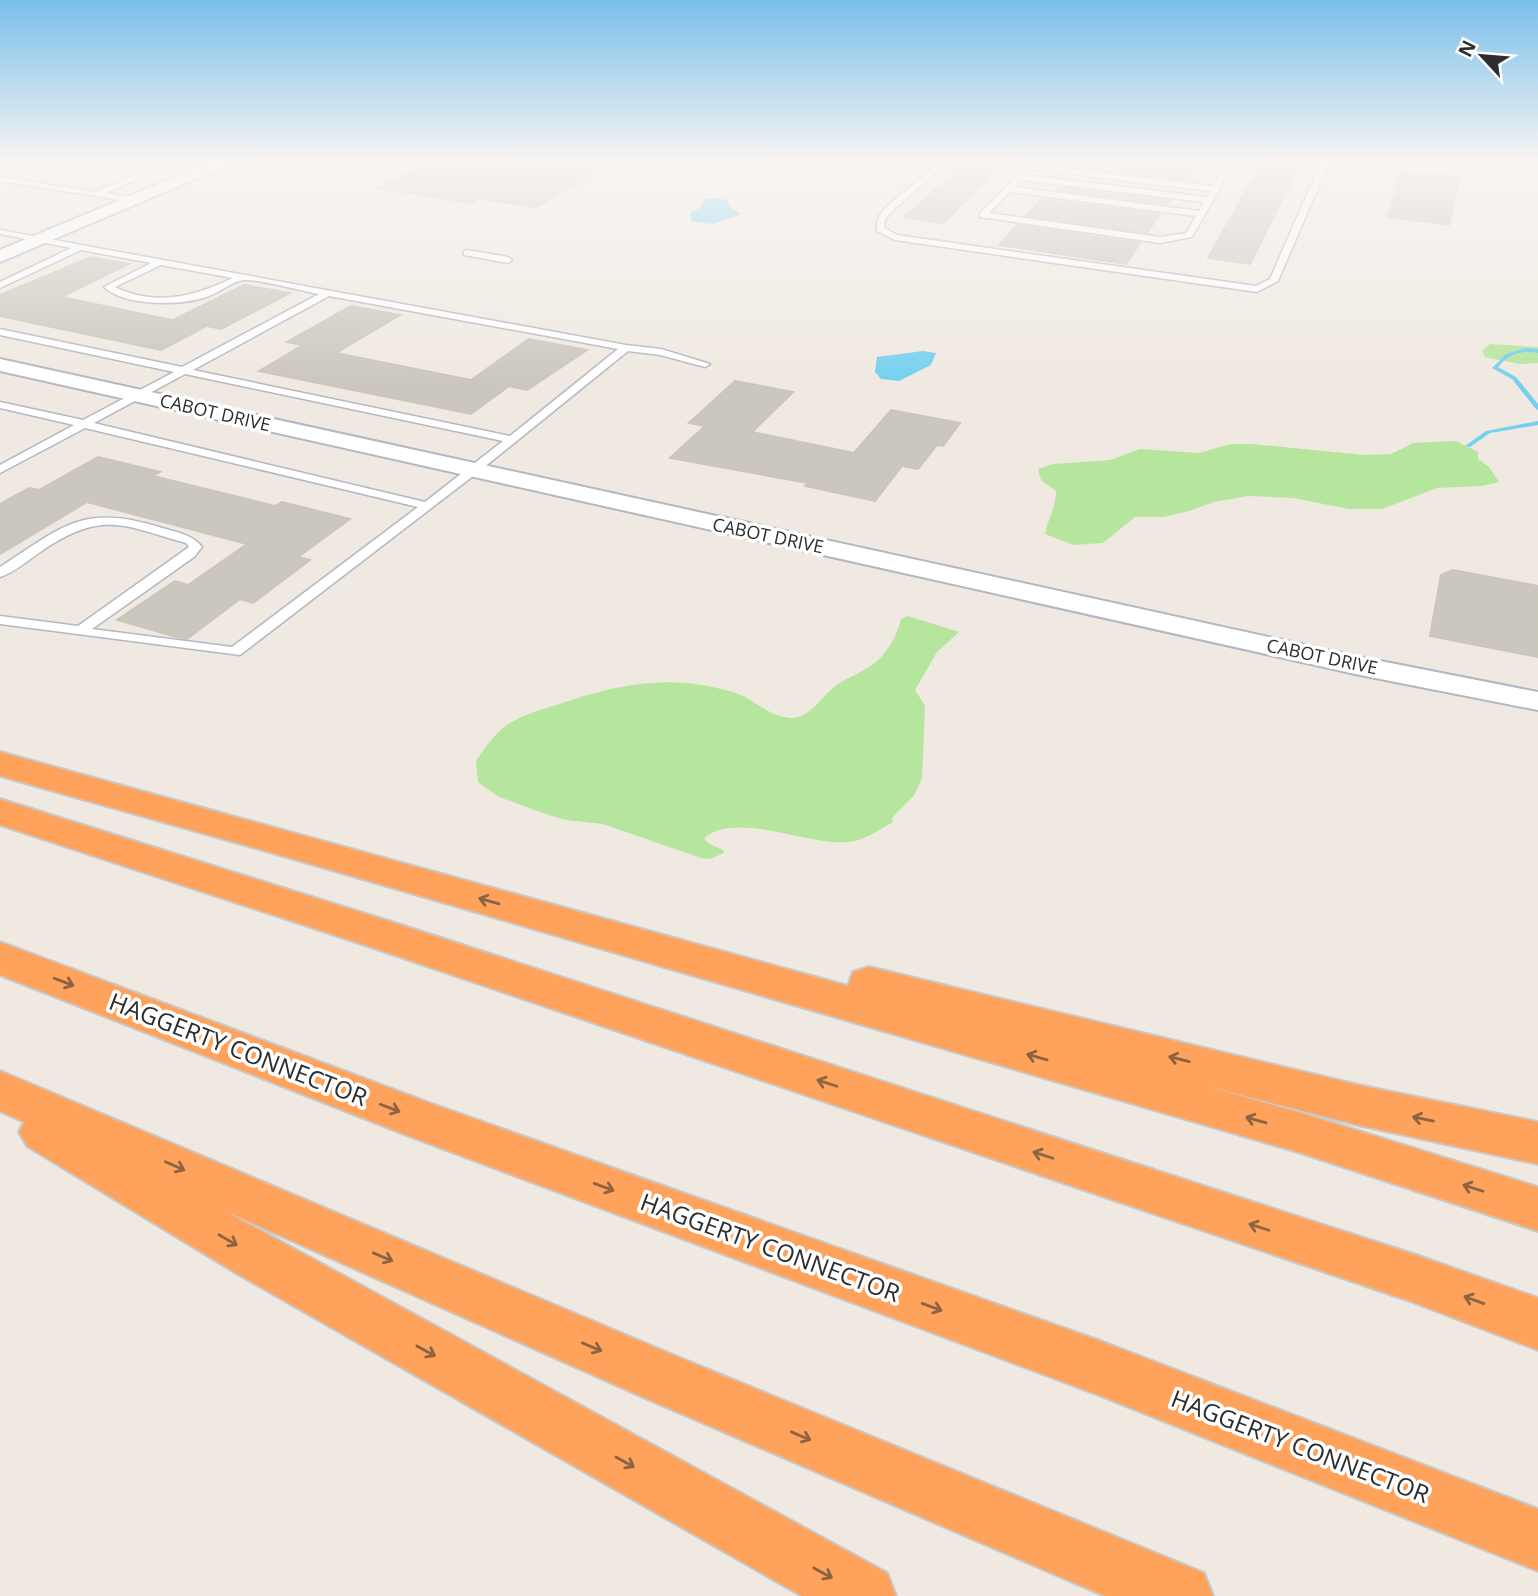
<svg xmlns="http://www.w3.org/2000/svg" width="1538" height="1596" viewBox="0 0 1538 1596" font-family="'Open Sans',sans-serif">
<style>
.green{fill:#b6e59e}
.water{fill:#75cff0}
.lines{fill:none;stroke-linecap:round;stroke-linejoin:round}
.stream{fill:#75cff0;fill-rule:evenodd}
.building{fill:#cbc7bf;stroke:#cbc5ba;stroke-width:2}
.lane-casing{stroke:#b4b7c1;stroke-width:3}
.street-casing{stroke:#b4b7c1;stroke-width:4}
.highway-casing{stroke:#c9c9c9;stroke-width:4}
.lane{fill:#fff;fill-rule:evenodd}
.street{fill:#fff;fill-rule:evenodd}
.highway{fill:#ffa35c;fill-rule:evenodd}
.oneway{stroke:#8c6343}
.labels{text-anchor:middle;stroke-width:7;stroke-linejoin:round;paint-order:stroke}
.far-street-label{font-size:18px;fill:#2e2e2e;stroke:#fff}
.near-street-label{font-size:24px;fill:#2e2e2e;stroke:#fff}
</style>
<rect width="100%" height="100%" fill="#efe9e1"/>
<g class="green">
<polygon points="1490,344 1538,347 1538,363 1519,364 1485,357 1482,351"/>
<path d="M 1456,441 L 1478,452 L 1478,459 L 1489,467 L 1499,482 L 1482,486 L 1437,488 L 1382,509 L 1349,509 L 1293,498 L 1248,496 L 1214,502 L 1189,511 L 1163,517 L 1135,517 L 1103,543 L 1073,545 L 1045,534 C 1048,518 1056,508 1056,491 L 1041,480 L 1038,469 L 1053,464 L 1110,460 L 1140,449 L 1199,453 L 1231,444 L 1252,444 L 1365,455 L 1391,454 L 1413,443 Z"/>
<path d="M 908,616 L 959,632 L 937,652 L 915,690 L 925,706 L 922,778 L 915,794 L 892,818 L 893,822 C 879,830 865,840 849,842 C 809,847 738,810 704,838 L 708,843 L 723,850 L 724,853 L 710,859 L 701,858 L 603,824 L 566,820 L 546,814 L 499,797 L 478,782 L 476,761 C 485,748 494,734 507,725 C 521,715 540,710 556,705 C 618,684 668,673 733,692 C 754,698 768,717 791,718 C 808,719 821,698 833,688 C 848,676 869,671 882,656 C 892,645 897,633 901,619 Z"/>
</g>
<g class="water">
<polygon points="717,198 727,200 730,207 741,214 713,224 692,221 690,213 698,209 705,199"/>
<polygon points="923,351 936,353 931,365 899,381 881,379 875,372 877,357"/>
</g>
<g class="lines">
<g class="stream">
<path d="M 1525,348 L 1538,349 L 1538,353 C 1521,350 1509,354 1498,367 L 1516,377 L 1538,404 L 1538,410 L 1536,409 L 1512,379 L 1492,368 L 1506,354 Z"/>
<polygon points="1538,421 1538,425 1490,433 1470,447 1465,446 1486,431"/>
</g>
</g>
<g class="building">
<polygon points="436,160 619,160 537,207 479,199 472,203 377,188"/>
<polygon points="968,160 1007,160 943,223 904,217"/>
<polygon points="1084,160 1127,160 1193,168 1184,180 1077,167"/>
<polygon points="1263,160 1302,160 1250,264 1208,258"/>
<polygon points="1401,171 1459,177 1449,225 1388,217"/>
<polygon points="1059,187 1170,201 1167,204 1056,190"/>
<polygon points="1048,200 1160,214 1147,233 1026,216 1040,201"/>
<polygon points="1017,225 1140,243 1126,264 999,245"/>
<polygon points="91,257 129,264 61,297 205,327 161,350 0,316 0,295"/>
<polygon points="244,285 290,293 221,329 175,319"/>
<polygon points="351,306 400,315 336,353 471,380 529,339 587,350 527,390 509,386 471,414 259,371 303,345 287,342"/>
<polygon points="735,381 793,392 752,432 854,453 891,410 960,423 943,446 937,445 918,469 902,466 875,501 805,486 808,483 670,458 705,426 689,423"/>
<polygon points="98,457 160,472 153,476 275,506 282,502 350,519 298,557 310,560 253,603 240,599 187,639 177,637 117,620 175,581 188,585 247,544 87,502 0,554 0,504 29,488 39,490"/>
<polygon points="1453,570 1538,586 1538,657 1430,636 1441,575"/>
</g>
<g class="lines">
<defs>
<g id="lane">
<polygon points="173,160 182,160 105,193 137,198 134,202 0,181 0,177 95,192"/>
<polygon points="942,160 950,160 891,212 885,220 884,228 897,235 1256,286 1270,279 1322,160 1330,160 1278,281 1257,292 895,240 877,231 877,220 885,208"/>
<path d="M 1032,160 L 1040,160 L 1035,165 L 1213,186 L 1229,160 L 1236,160 L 1192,237 L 1160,243 L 980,217 L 980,213 ZM 1031,169 L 1210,191 L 1207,197 L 1025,175 ZM 1021,180 L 1204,202 L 1199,211 L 1014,187 ZM 1010,192 L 1196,216 L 1186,233 L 1160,237 L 989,213 Z"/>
<path d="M 0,230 L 626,345 L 661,349 L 710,364 L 705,367 L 660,355 L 628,351 L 477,473 L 240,655 L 0,624 L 0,616 L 78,626 L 189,547 L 186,543 C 125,526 104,510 46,548 C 32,557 16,572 0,577 L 0,567 C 62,527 82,503 159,527 C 175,532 192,534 202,547 L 194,557 L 92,629 L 232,647 L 418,507 L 85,428 L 0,473 L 0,465 L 74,425 L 0,408 L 0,402 L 83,420 L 174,372 L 0,335 L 0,329 L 182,367 L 319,294 C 302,291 259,279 244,280 C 233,281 220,292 209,296 C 184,306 125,307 104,287 L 151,263 L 81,250 L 0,288 L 0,282 L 71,248 L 0,234 ZM 161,265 L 233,278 C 195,296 156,307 115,287 ZM 329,296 L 618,349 L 510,436 L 193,370 ZM 185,374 L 503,441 L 425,502 L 94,423 Z"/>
<polygon points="467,250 508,257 512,260 508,263 464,255 464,251"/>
</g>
<g id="street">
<polygon points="216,160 236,160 233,163 0,262 0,250"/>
<polygon points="0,359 1360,657 1538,692 1538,710 1360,675 0,371"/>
</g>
<g id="highway">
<polygon points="0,752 848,986 853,972 869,967 1358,1085 1538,1122 1538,1164 1358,1125 1202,1085 1298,1112 1538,1187 1538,1231 1298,1152 294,859 0,776"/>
<polygon points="0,799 398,924 1413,1254 1538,1298 1538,1350 1410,1301 368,946 0,825"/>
<polygon points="0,942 435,1105 1103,1342 1538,1509 1538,1571 1096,1394 401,1133 0,975"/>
<polygon points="0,1071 685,1360 1204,1573 1213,1596 1105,1596 645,1398 225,1211 887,1573 896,1596 802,1596 236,1273 27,1146 19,1132 24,1122 0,1111"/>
</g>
</defs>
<use href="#lane" class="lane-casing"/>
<use href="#street" class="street-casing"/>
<use href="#highway" class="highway-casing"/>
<use href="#lane" class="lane"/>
<use href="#street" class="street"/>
<use href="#highway" class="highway"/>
</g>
<defs><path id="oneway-shaft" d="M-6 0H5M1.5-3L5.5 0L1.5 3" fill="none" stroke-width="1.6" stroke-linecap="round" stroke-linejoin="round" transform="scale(1.75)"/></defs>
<g class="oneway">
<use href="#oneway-shaft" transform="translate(489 901) rotate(-164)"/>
<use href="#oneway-shaft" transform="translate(64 982) rotate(21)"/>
<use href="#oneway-shaft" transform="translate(1037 1057) rotate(-164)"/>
<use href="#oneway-shaft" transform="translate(1179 1059) rotate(-166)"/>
<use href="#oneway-shaft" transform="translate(827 1083) rotate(-162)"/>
<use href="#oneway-shaft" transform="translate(390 1108) rotate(21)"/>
<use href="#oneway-shaft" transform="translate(1423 1119) rotate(-168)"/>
<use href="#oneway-shaft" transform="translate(1256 1120) rotate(-164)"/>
<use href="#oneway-shaft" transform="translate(1043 1155) rotate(-162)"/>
<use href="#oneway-shaft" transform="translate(175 1166) rotate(24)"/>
<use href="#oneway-shaft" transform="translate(604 1187) rotate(20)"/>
<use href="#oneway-shaft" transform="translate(1473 1188) rotate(-162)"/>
<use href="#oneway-shaft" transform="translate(1259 1227) rotate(-162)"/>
<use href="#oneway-shaft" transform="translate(228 1240) rotate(30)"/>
<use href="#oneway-shaft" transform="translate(383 1257) rotate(23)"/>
<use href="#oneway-shaft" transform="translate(1474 1300) rotate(-160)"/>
<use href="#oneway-shaft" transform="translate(932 1307) rotate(20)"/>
<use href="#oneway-shaft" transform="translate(592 1347) rotate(23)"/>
<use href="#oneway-shaft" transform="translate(426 1351) rotate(29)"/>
<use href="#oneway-shaft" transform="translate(801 1436) rotate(23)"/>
<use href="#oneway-shaft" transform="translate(625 1462) rotate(29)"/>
<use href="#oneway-shaft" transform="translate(823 1573) rotate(29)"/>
</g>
<linearGradient id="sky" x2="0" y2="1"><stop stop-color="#7abfeb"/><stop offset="0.42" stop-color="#f8f5f2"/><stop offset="1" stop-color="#f8f5f2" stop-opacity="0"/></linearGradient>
<rect width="1538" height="383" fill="url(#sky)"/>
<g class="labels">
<g class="far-street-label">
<text transform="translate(215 413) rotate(13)" y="6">CABOT DRIVE</text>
<text transform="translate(768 536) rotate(12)" y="6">CABOT DRIVE</text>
<text transform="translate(1322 657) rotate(12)" y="6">CABOT DRIVE</text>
</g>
<g class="near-street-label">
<text transform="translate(238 1050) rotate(21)" y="8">HAGGERTY CONNECTOR</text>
<text transform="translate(770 1248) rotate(20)" y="8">HAGGERTY CONNECTOR</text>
<text transform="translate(1300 1447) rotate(21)" y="8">HAGGERTY CONNECTOR</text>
</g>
</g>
<g transform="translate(1482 56) rotate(296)" stroke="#ffffff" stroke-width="5" paint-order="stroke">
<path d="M0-5L12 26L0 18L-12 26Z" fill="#2e2e2e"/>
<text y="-10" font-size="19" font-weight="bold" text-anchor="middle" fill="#2e2e2e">N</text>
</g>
</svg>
